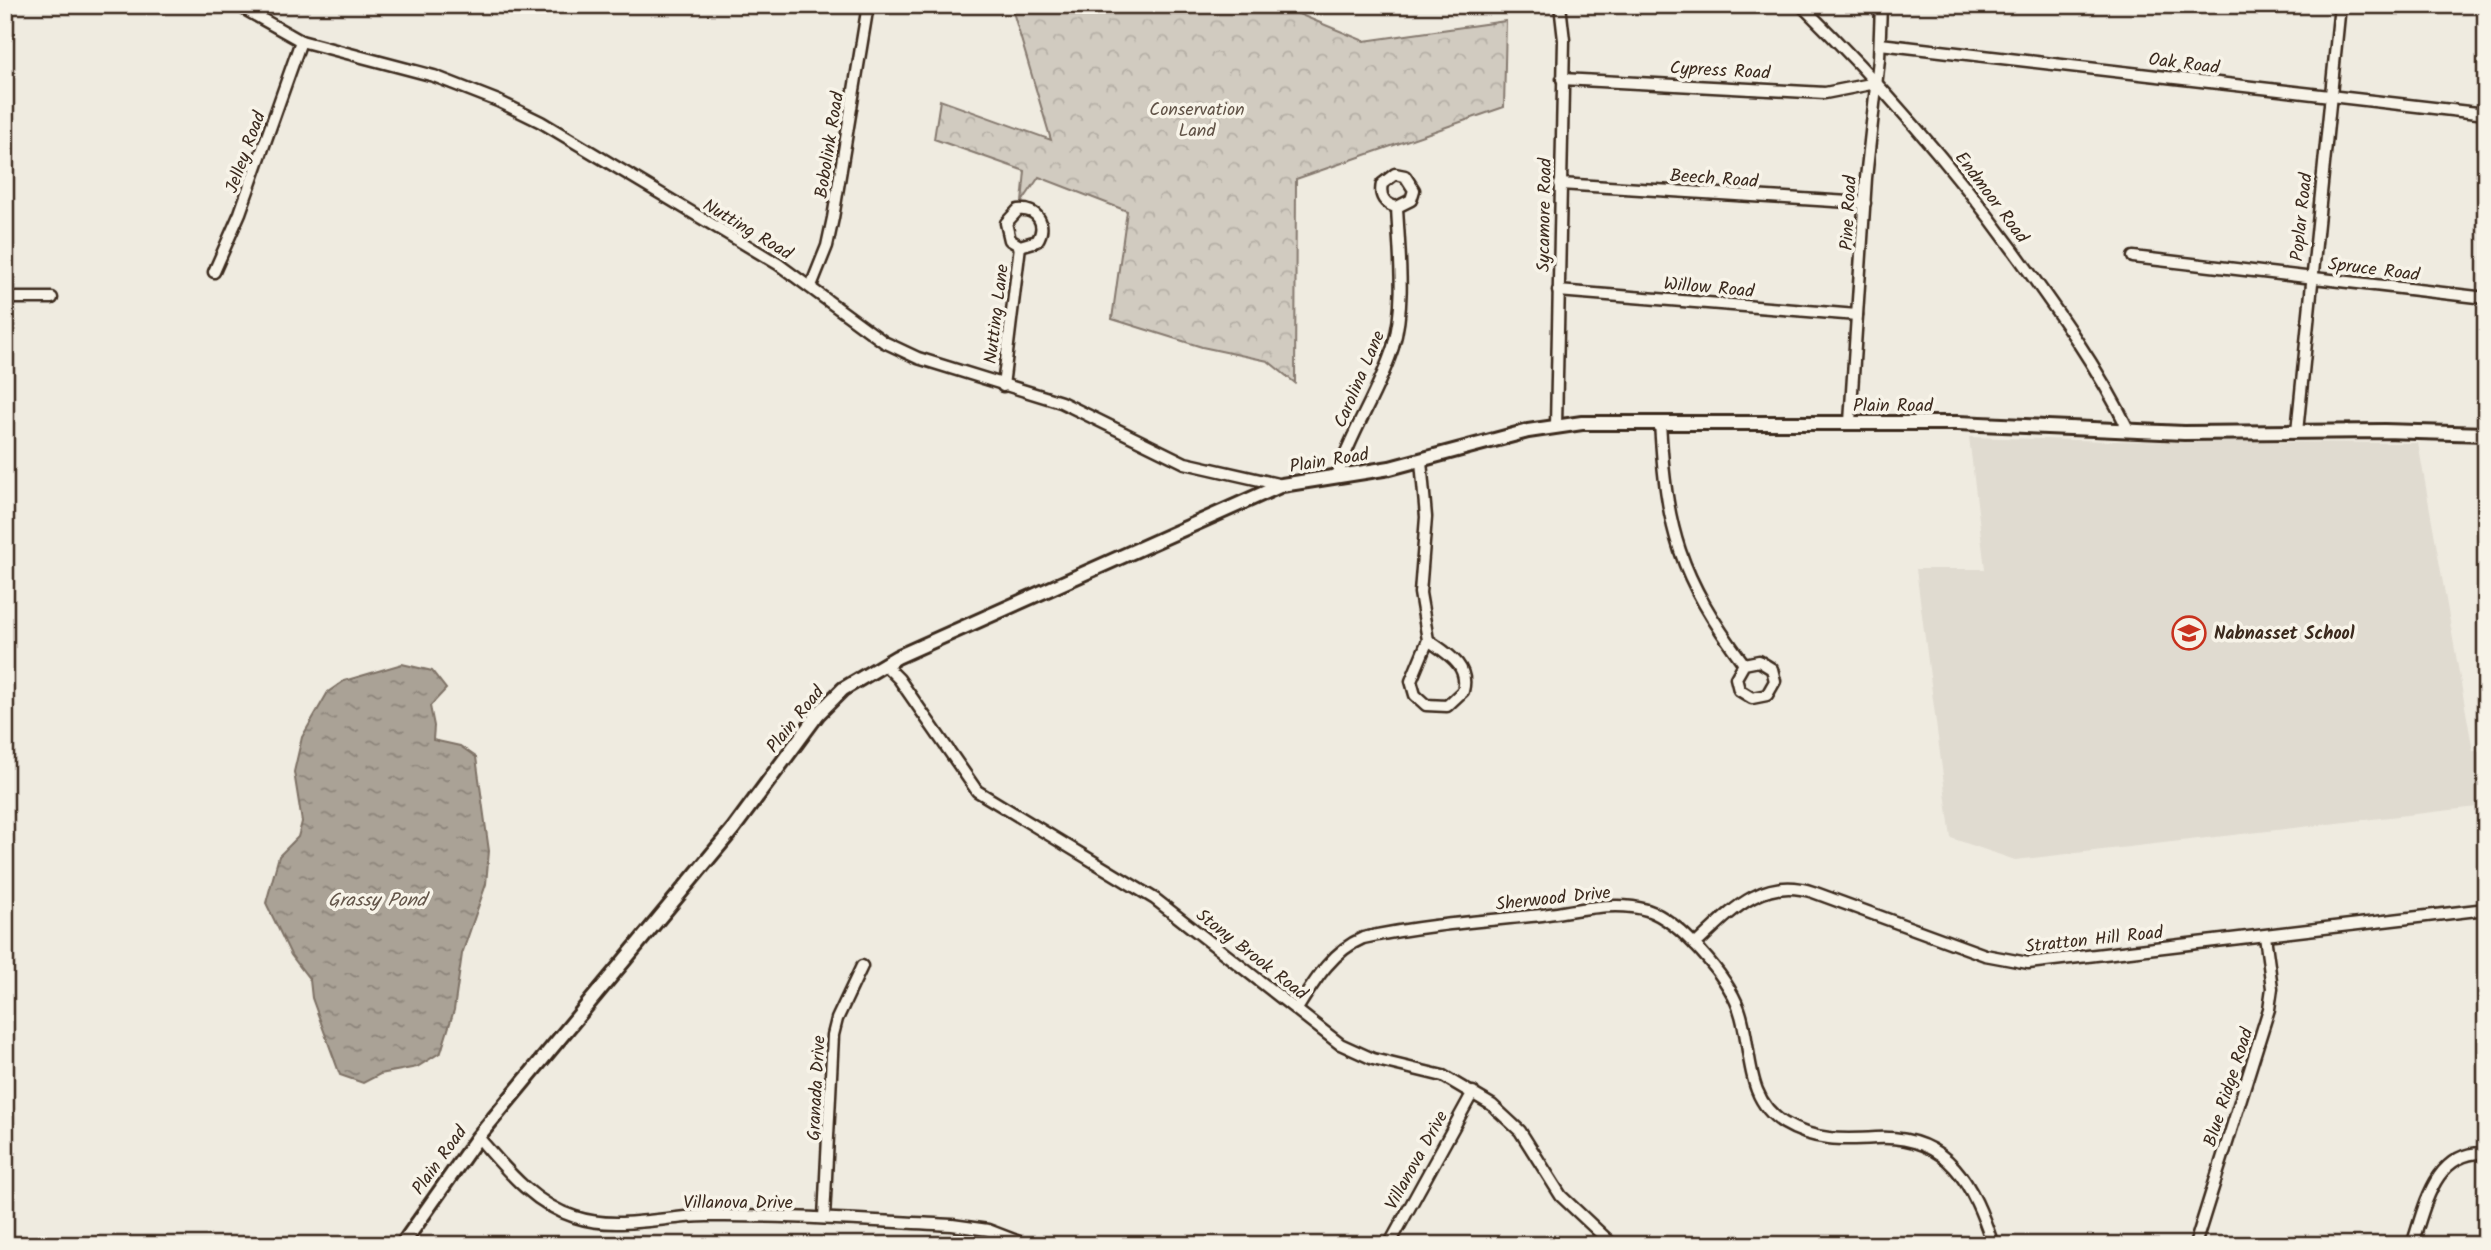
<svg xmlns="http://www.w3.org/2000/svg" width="2491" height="1250" viewBox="0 0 2491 1250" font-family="Kalam,sans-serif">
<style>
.built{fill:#e0dbd0}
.park{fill:url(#park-crowns);stroke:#867a6f;stroke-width:2}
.water{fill:url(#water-ripples);stroke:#7e7266;stroke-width:2}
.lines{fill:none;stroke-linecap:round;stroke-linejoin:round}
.minor-casing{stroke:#3b2a1e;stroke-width:15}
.major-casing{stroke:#3b2a1e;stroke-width:18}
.minor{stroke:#f7f3e8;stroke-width:10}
.major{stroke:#f7f3e8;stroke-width:12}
.labels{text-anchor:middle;stroke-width:7;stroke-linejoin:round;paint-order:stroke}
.street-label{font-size:18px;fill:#3b2a1e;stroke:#f7f3e8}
.park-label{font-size:18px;fill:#605246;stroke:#f7f3e8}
.poi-label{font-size:18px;font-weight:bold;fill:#3b2a1e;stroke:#f7f3e8;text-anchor:start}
.water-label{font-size:19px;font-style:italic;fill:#625448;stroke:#f7f3e8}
</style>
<defs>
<pattern id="park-crowns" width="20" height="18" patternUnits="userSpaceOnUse" patternTransform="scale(1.75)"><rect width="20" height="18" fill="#d1cbc0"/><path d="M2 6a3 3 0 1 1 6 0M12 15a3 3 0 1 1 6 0" fill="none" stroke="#b4aea5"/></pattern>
<pattern id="water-ripples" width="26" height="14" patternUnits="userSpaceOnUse" patternTransform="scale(1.75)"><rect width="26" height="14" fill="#aaa296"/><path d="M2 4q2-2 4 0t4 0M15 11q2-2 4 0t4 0" fill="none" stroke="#8c847a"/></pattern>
</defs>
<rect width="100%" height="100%" fill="#efebe0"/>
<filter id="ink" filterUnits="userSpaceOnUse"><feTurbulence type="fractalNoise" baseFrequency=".0143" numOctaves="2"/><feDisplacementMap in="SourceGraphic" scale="14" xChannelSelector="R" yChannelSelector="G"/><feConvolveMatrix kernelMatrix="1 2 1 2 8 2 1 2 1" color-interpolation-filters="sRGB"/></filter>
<g filter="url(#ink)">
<polygon class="built" points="1969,437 2111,441 2418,443 2473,751 2486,751 2486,806 2015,860 1951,838 1916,569 1985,569"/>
<polygon class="park" points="1011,5 1277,5 1364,41 1506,21 1504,107 1296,179 1295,383 1268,361 1202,347 1112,319 1127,211 1039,177 1022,202 1025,171 934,139 940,100 1051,140"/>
<polygon class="water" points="402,664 432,671 446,689 430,706 434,726 433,740 460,746 476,757 489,851 486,884 462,954 454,1010 441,1052 417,1067 380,1074 363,1083 340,1075 312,998 310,980 291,955 266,903 279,856 298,837 302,822 294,772 302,737 328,692 344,681"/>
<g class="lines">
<defs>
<g id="minor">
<polyline points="237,5 301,41 434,76 498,101 541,122 778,264 884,342 918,358 1061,402 1185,463 1282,485"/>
<path d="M 1801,5 C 1879,82 1950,163 2014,251 C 2056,309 2098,367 2129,431"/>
<polyline points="1880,44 2486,114"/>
<polyline points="1562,79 1825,93 1876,83"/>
<polyline points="1560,184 1865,203"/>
<polyline points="2133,257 2486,298"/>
<polyline points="214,272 240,213 301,41"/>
<polyline points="811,286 827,246 833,218 868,5"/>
<polyline points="1558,291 1857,315"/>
<polyline points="5,298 52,298"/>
<path d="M 1003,386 L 1020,246 L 1037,241 C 1048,224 1037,208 1018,210 L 1006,223 L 1010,240 L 1020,246"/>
<path d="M 1660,422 C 1666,530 1679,576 1744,664 L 1736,678 L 1739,690 L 1752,698 L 1767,695 L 1775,681 L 1772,669 L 1759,661 L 1744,664"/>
<polyline points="1850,422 1866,178 1879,59 1881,5"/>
<polyline points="1556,426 1564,40 1560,5"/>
<polyline points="2297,432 2340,5"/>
<path d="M 1421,461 L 1426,517 L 1420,593 L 1428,640 L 1411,681 L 1415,695 L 1426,705 L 1447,706 L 1463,691 C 1470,665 1446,653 1428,640"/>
<path d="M 1337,476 C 1351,432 1379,392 1393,347 C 1406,304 1399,252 1397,207 L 1411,200 L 1414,190 L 1405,176 L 1395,174 L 1382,184 C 1379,196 1385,205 1397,207"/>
<polyline points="884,664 899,679 977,791 1155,899 1340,1044 1373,1059 1443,1076 1492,1105 1520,1131 1561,1196 1613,1245"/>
<path d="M 1695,945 C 1729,913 1762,875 1813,892 L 1985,955 L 2028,963 L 2486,909"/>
<path d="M 1297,1009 C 1314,982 1332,951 1363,938 C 1422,925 1482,921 1542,915 C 1574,911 1615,900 1647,910 C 1680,921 1727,976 1739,1009 C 1753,1047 1743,1098 1784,1123 C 1814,1141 1843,1140 1876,1138 C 1949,1134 1973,1185 1993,1245"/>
<path d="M 478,1137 C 505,1168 533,1204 575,1217 C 617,1231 664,1216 707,1216 C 789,1215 870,1221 952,1225 L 988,1230 L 1027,1245"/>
<polyline points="824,1218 833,1035 837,1019 862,966"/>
<polyline points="1389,1245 1473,1092"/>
<polyline points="2195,1245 2269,1009 2272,988 2265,936"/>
<path d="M 2412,1245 C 2425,1207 2434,1150 2486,1153"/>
</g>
<polyline id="major" points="402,1245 478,1137 733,829 818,714 843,689 897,657 1282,485 1390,468 1528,431 1582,423 1958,423 2184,433 2384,431 2486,434"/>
</defs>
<use href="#minor" class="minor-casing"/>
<use href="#major" class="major-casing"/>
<use href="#minor" class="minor"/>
<use href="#major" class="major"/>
</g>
</g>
<defs>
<symbol id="school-ring" viewBox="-11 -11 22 22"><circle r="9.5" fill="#f7f3e8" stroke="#c8321e" stroke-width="1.5"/><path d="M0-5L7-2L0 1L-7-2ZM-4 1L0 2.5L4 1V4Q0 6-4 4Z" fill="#c8321e"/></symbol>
</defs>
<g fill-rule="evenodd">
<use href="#school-ring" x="2170" y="614" width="38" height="38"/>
</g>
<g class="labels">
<g class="street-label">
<text transform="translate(2184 63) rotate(7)" y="6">Oak Road</text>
<text transform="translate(1720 70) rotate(3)" y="6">Cypress Road</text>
<text transform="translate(829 145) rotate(-81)" y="6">Bobolink Road</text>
<text transform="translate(245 152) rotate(-70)" y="6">Jelley Road</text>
<text transform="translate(1714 178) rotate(4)" y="6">Beech Road</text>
<text transform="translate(1992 197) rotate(53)" y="6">Endmoor Road</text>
<text transform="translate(1848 213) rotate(-87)" y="6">Pine Road</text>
<text transform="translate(1544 215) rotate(-89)" y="6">Sycamore Road</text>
<text transform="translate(2301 217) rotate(-84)" y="6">Poplar Road</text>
<text transform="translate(748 229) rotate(31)" y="6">Nutting Road</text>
<text transform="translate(2374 269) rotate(7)" y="6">Spruce Road</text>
<text transform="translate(1709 287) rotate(5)" y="6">Willow Road</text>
<text transform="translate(996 314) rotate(-83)" y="6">Nutting Lane</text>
<text transform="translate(1359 379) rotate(-67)" y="6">Carolina Lane</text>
<text x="1893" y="411">Plain Road</text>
<text transform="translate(1329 460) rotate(-9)" y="6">Plain Road</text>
<text transform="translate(795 719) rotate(-51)" y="6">Plain Road</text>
<text transform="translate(1553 898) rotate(-6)" y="6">Sherwood Drive</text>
<text transform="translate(2094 939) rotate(-6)" y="6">Stratton Hill Road</text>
<text transform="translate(1252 954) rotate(38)" y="6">Stony Brook Road</text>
<text transform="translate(2228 1087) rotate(-72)" y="6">Blue Ridge Road</text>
<text transform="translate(816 1088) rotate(-87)" y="6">Granada Drive</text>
<text transform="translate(439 1160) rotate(-54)" y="6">Plain Road</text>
<text transform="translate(1416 1160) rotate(-61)" y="6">Villanova Drive</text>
<text x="738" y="1208">Villanova Drive</text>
</g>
<g class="park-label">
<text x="1197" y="115">Conservation<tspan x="1197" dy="21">Land</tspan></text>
</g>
<g class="poi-label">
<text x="2214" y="639">Nabnasset School</text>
</g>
<g class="water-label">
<text x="377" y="906">Grassy Pond</text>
</g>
</g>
<rect width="2491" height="1250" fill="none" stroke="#f7f3e8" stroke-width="28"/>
<rect x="14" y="14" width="2463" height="1222" fill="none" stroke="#3b2a1e" stroke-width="2.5" filter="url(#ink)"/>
</svg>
